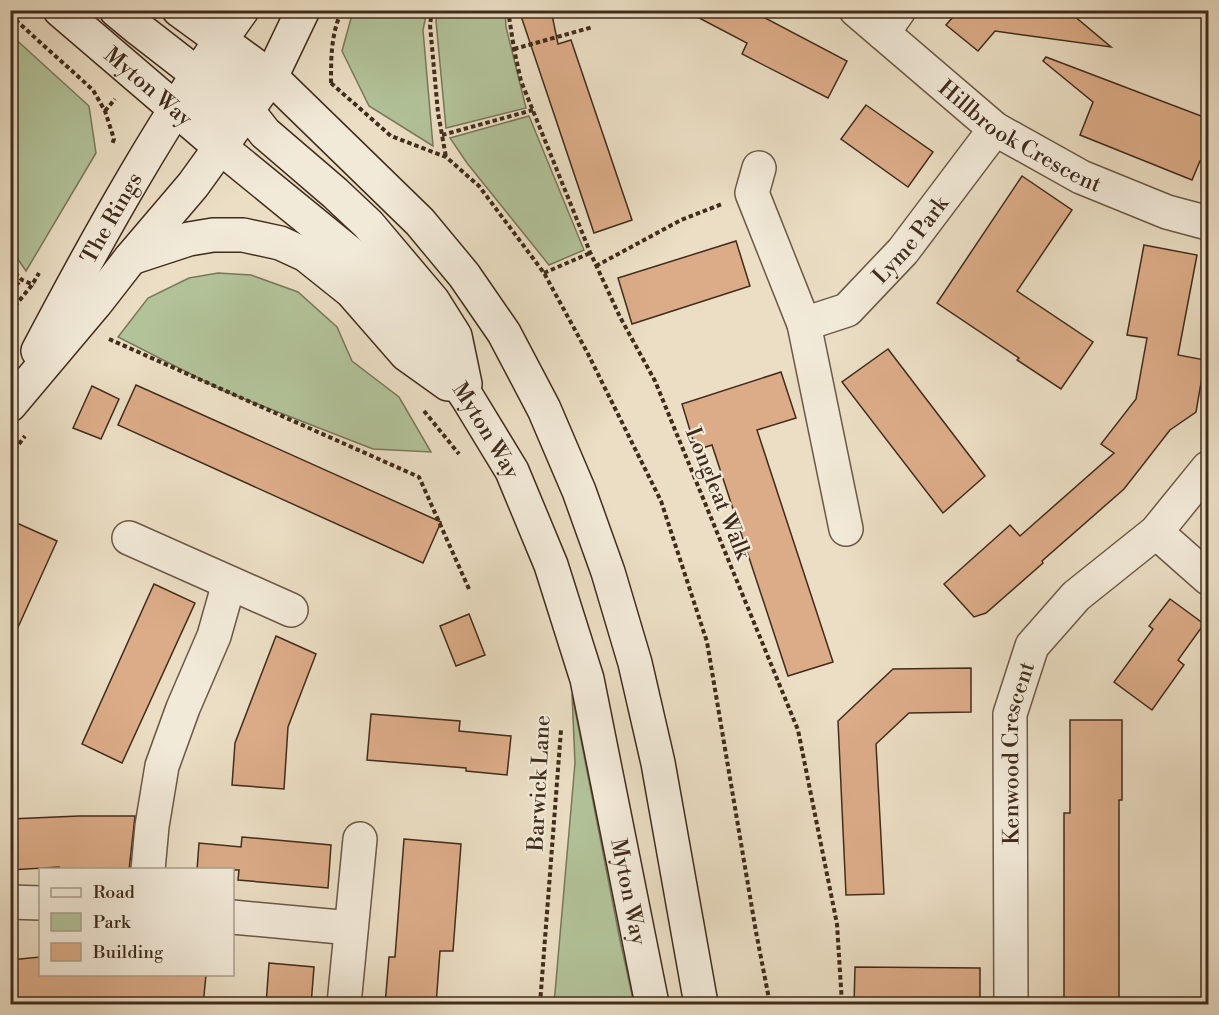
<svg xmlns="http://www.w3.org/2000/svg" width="1219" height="1015" viewBox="0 0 1219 1015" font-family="'Libre Bodoni',serif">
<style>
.green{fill:#b2c299;stroke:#7a775a;stroke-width:1.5}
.building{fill:#dcac88;stroke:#412c1c;stroke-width:1.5}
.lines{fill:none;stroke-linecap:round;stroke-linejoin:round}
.street-casing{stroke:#6c5846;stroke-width:36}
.secondary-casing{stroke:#412c1c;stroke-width:36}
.path{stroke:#412c1c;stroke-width:4;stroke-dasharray:4.5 3;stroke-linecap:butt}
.street{stroke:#f2ead9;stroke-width:33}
.secondary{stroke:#f2ead9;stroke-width:33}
.labels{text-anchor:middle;stroke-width:4.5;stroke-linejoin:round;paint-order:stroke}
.street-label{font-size:22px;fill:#412c1c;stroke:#f2ead9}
</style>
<rect width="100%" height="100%" fill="#ebdec4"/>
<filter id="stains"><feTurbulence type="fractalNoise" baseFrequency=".00333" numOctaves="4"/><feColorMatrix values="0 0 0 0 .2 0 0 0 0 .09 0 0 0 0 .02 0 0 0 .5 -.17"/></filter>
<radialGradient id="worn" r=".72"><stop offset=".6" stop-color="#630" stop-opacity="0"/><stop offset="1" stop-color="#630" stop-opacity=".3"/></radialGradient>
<g class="green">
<polygon points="353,11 427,11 423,30 433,146 369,106 342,51"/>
<polygon points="438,11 505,11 506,27 526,108 446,128 436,21"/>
<polygon points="11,35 89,106 96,153 26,271 11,249"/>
<polygon points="529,116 584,250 549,265 467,163 450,138"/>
<polygon points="218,273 251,275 298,292 337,327 352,361 399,397 431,452 373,449 224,391 118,337 148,298 189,278"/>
<polygon points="572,694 620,940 634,1004 554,1004 575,763"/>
</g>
<g class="building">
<polygon points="519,10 551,10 558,44 571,40 632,220 594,233"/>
<polygon points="684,10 750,10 847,61 828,98 742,54 747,43"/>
<polygon points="959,10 1067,10 1111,47 995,31 978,51 946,25"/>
<polygon points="1046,57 1209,119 1209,162 1200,161 1192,180 1080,135 1093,102 1043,61"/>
<polygon points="866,105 933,152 908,187 841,139"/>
<polygon points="1022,176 1072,210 1017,291 1093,342 1061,389 1017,360 1019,358 937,303"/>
<polygon points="736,241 750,286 632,324 618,278"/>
<polygon points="1144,245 1197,255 1178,355 1205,360 1196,412 1170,430 1124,489 1042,561 1043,563 986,613 974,617 944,584 1010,525 1020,536 1114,453 1101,444 1136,399 1147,338 1127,335"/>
<polygon points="888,349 985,476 943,513 842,382"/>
<polygon points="781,372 796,418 757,430 833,662 788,676 712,445 696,450 682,404"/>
<polygon points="136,385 441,522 423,563 118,425"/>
<polygon points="92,386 119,399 101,439 73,428"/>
<polygon points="10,520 57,541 10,645"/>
<polygon points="154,584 195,603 122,763 82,744"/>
<polygon points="1170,599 1204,624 1178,660 1184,665 1152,710 1114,682 1153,629 1149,626"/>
<polygon points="469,614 485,655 456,666 440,626"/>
<polygon points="276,636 316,654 288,727 284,789 232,785 235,743"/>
<polygon points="971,668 971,712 909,713 876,744 884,894 846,895 838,721 893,669"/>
<polygon points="371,714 460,721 459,731 511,736 507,775 466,771 466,768 367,760"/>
<polygon points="1070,720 1122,720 1122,800 1119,800 1119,1005 1064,1005 1064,813 1070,813"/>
<polygon points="79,816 135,816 129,870 59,870 59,867 10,870 10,819"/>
<polygon points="242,837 331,845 328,888 238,880 239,870 197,870 199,843 241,847"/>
<polygon points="404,839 461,844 453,951 440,951 436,1005 385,1005 389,957 395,957"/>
<polygon points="40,957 40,975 206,975 203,1005 12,1005 10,960"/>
<polygon points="269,963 314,967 311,1005 266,1005"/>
<polygon points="855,967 980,968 980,1005 854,1005"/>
</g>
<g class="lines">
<defs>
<g id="street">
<path id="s1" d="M 856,10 L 995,129 L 1081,177 L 1167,212 L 1208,223"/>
<polyline points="883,33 899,10"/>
<polyline points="759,168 752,193 804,324 846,529"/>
<path id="s2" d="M 804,324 L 847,310 L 903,251 L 995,129"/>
<polyline points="1156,532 1208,578"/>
<polyline points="129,538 291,610"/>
<polyline points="148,870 152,826 162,766 183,708 214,636 229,583"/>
<polyline points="10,902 40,903"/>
<polyline points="232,917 351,928"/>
<polyline points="344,1004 360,839"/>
<path id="s3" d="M 1011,1004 L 1010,714 L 1032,646 L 1076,596 L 1156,532 L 1208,468"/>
</g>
<g id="secondary">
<path id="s4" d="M 60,10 L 220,147 L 356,258 L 408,316 L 439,356 L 467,397 L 512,471 L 551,565 L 587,679 L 652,1004"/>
<polyline points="116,10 139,29 197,74 213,109 220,147"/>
<polyline points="179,10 271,77 420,222 464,275 504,333 544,409 579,491 608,572 635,663 658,763 701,1004"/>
<polyline points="220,40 230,79 247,110 265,133 335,193 368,224 433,301 455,336 465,384"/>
<polyline points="131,258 189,239 213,235 243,235 280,243 306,255 351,291 406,354 448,384"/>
<path id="s5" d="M 38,351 C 99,235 165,117 242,10"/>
<polyline points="10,405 95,304 130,259 193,185 271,77 303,10"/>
</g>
</defs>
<use href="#street" class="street-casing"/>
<use href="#secondary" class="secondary-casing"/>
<g class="path">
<polyline points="432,10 430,25 438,113 446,157"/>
<polyline points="508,10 514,49 521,81 590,252 620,317 655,381 798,730 837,924 842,1004"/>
<polyline points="10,15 93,90 105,111 114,139 112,144"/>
<polyline points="514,49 593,27"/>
<polyline points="331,83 391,136 446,157 479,186 544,273 587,352 661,501 707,642 756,932 770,1004"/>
<path d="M 331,83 C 331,57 331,34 342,10"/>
<polyline points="105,111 115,99"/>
<polyline points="442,135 533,110"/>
<polyline points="596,266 681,220 722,204"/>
<polyline points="10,267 22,280 34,285"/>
<polyline points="544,273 590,253"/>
<polyline points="10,290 22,280"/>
<polyline points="10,312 32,285 39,273"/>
<polyline points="109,339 419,477 469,589"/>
<polyline points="424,411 459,454"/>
<polyline points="10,456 25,436"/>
<polyline points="540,1004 561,730"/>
</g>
<use href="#street" class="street"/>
<use href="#secondary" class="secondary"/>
</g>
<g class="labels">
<g class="street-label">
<text dy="8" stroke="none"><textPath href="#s4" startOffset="117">Myton Way</textPath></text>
<text dy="8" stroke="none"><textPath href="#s1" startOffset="208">Hillbrook Crescent</textPath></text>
<text dy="8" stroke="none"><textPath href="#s5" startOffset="152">The Rings</textPath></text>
<text dy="8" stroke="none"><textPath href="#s2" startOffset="140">Lyme Park</textPath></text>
<text dy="8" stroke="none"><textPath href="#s4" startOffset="603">Myton Way</textPath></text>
<text transform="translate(719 493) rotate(68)" y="8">Longleat Walk</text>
<text dy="8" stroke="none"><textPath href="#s3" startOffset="252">Kenwood Crescent</textPath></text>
<text transform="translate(538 783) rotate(-87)" y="8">Barwick Lane</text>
<text dy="8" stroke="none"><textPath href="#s4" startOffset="1089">Myton Way</textPath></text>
</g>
</g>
<rect width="1219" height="1015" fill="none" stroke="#ebdec4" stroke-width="36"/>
<rect x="12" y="12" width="1195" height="991" fill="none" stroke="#412c1c" stroke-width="3"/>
<rect x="18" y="18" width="1183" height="979" fill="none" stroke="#412c1c" stroke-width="1.5"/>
<rect x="39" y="868" width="195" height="108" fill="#f2ead9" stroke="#ab9e8d" stroke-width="1.5"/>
<rect x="51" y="888" width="30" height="9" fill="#f2ead9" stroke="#ab9e8d" stroke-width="1.5"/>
<text x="93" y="898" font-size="18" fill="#412c1c">Road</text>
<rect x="51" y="913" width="30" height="18" fill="#b2c299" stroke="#ab9e8d" stroke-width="1.5"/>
<text x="93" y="928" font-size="18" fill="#412c1c">Park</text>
<rect x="51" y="943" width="30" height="18" fill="#dcac88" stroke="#ab9e8d" stroke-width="1.5"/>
<text x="93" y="958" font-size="18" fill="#412c1c">Building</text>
<rect width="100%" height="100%" filter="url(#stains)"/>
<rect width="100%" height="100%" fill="url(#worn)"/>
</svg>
